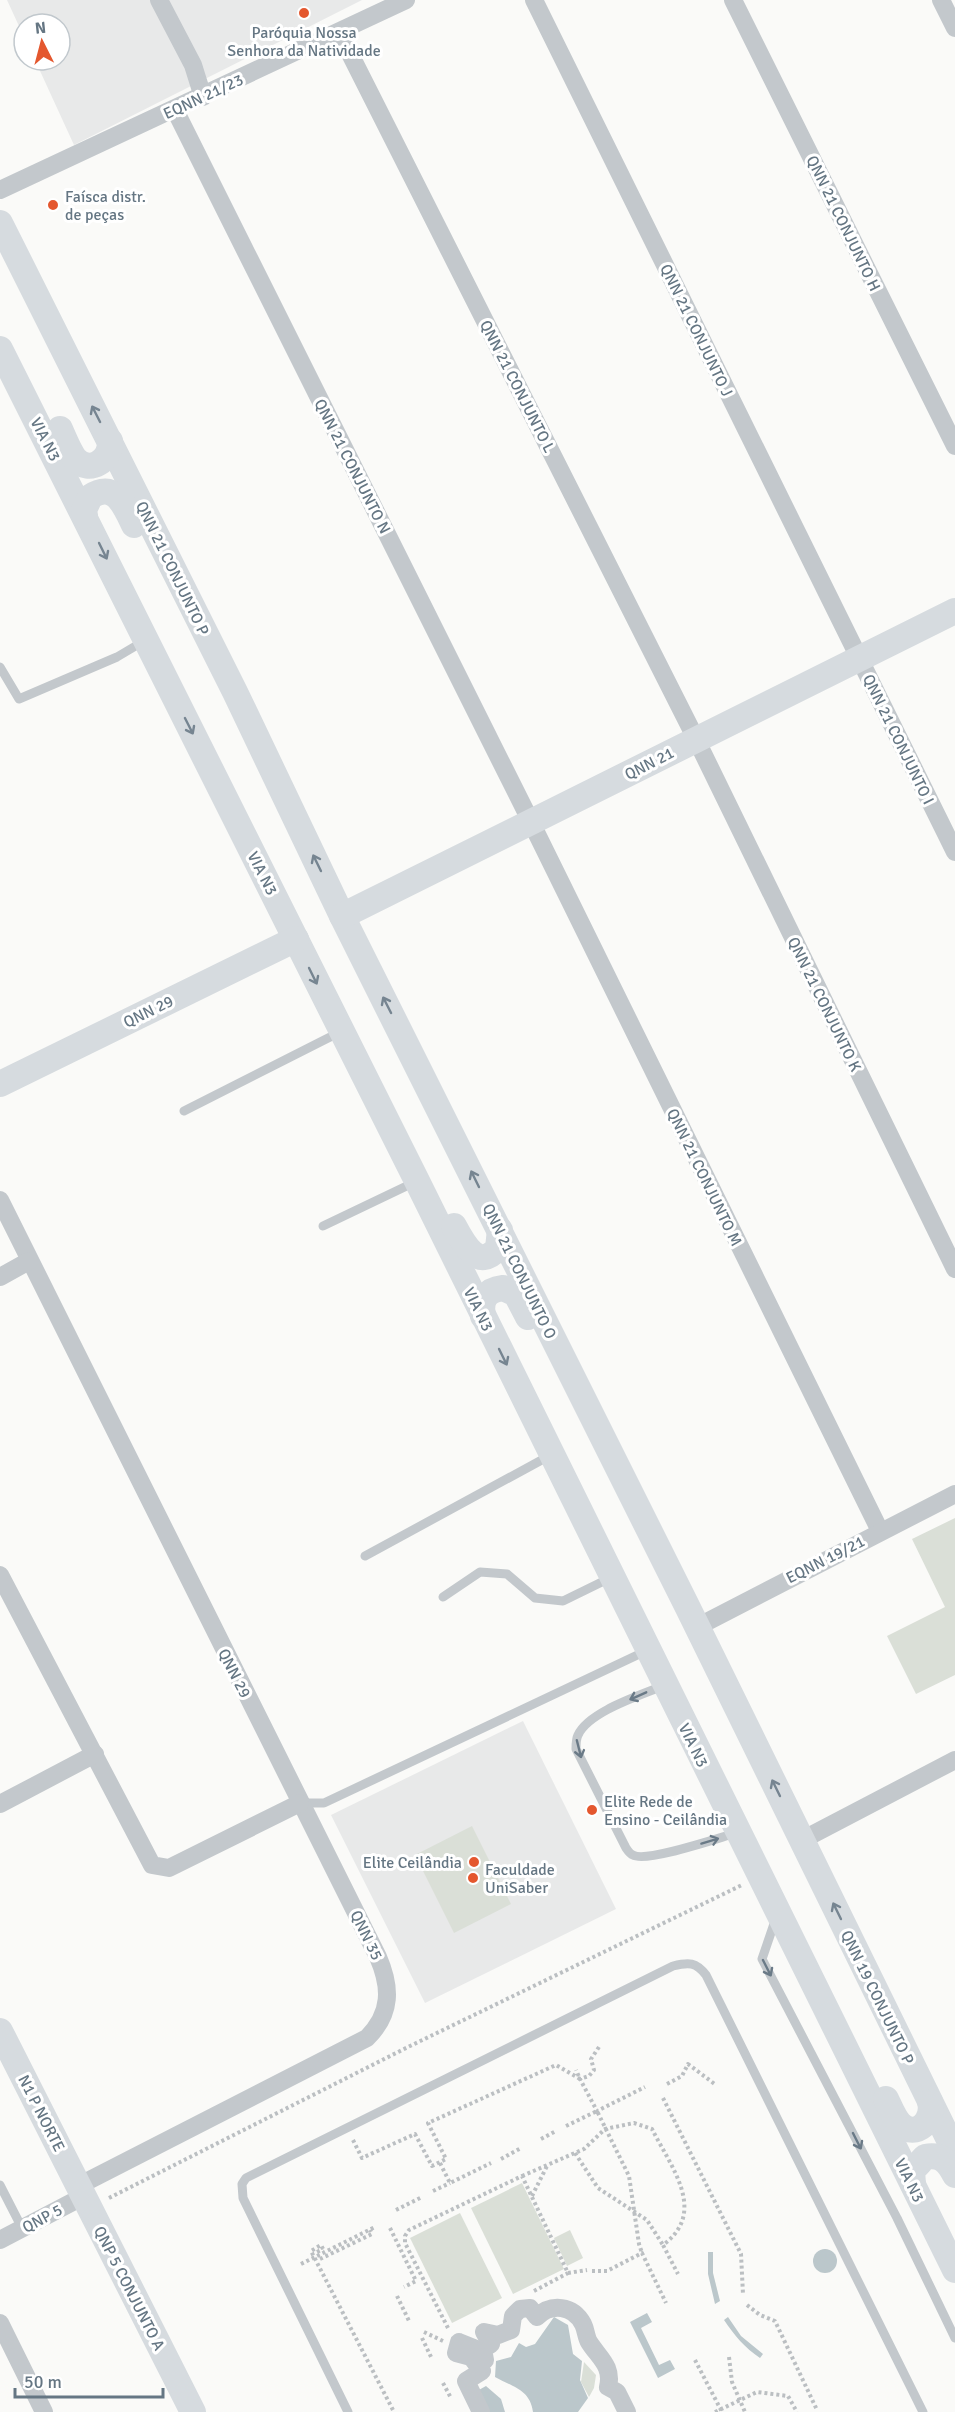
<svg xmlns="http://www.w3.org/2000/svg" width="955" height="2412" viewBox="0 0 955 2412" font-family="Signika,sans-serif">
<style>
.built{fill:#e8e9e9}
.green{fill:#dadfd7}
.water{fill:#bbc7cb}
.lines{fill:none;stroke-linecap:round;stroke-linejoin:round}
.path{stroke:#bbbfc2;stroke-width:4;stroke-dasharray:3 3;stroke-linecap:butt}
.lane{stroke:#c3c8cc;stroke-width:9}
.street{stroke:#c3c8cc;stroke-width:18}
.secondary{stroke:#d6dbdf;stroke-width:26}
.oneway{stroke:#768591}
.oneway2{stroke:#6a7a87}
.poi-dot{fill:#e4572e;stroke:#fff;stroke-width:2}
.labels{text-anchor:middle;stroke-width:6;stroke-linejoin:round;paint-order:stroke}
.poi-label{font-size:16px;fill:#657683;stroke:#fff;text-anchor:start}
.street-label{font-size:16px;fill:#657683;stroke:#fff}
</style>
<rect width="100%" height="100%" fill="#fafaf8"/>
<g class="built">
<polygon points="7,0 362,0 74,145 35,60 60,60 60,24 24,24 24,37"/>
<polygon points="523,1721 616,1909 425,2003 331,1815"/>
</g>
<g class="green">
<polygon points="955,1518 955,1675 916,1694 887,1636 945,1607 912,1539"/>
<polygon points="472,1826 511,1904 454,1933 415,1855"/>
<polygon points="522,2183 564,2269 513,2294 471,2208"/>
<polygon points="460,2213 502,2298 452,2323 410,2238"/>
<polygon points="570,2230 583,2258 567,2266 554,2238"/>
<polygon points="584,2362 596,2375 594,2388 589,2397 581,2382"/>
</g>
<g class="water">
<circle cx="825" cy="2261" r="12"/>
<polygon points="708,2252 713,2252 713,2273 720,2301 715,2304 708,2274"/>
<polygon points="647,2313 652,2322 641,2328 659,2365 670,2360 675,2369 658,2378 630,2322"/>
<path d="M 554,2317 L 568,2325 L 573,2354 L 582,2361 L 580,2380 L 588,2398 L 578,2412 L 533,2412 C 530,2389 512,2387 495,2377 L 496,2361 L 511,2357 L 519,2343 L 526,2347 L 535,2344 Z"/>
<path d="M 728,2317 L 741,2336 L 763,2354 L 760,2358 C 745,2348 734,2335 724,2320 Z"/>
<polygon points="486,2386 501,2399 505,2412 488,2412 477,2391"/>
</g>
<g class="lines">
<g class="path">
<polyline points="599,2047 591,2059 594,2070 589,2076 580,2079 597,2111 645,2087"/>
<polyline points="667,2084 682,2076 688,2064 716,2085"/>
<polyline points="663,2098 741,2254 743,2294"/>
<polyline points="566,2126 597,2111 629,2176 639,2244 642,2253"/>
<polyline points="541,2139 556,2131"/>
<polyline points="353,2140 362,2158 415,2134 432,2166 446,2159 428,2123 556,2065 580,2079 576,2070"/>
<polyline points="575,2153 598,2188 647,2220 663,2245"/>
<polyline points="501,2159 521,2148"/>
<polyline points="440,2163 450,2183 491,2163"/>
<path d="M 522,2176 L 584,2149 L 605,2129 L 634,2123 L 652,2129 C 671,2167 708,2212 663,2245 L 678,2274"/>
<polyline points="433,2191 450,2183"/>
<polyline points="532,2196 547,2166"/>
<polyline points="109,2198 408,2047 742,1885"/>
<polyline points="396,2210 422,2197"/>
<polyline points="390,2228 416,2281 404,2287"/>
<polyline points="323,2249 321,2245 311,2251 394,2412"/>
<polyline points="317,2252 323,2249"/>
<polyline points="320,2259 372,2234 370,2230"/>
<polyline points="301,2264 375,2227"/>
<polyline points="592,2271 607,2271 642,2253 666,2303"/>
<polyline points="534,2291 568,2273"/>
<polyline points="397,2296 410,2323"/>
<polyline points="747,2305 760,2315 775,2321 817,2410"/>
<polyline points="448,2328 405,2243 405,2236 409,2230 522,2176 568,2273 587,2270"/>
<polyline points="424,2332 443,2341"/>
<polyline points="422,2338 432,2359"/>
<polyline points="729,2357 732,2382 745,2412"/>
<polyline points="695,2360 722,2412"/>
<polyline points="443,2383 451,2398"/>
<polyline points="715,2412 757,2392 788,2396 797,2412"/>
</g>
<g class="lane">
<polyline points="0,667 19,699 117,657 144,641"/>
<polyline points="184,1111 340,1032"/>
<polyline points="323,1226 415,1182"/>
<polyline points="365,1556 549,1456"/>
<polyline points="443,1597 480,1572 507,1574 535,1598 563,1601 610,1578"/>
<path d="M 665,1685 C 642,1695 589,1711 578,1735 C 576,1739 576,1744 576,1749 L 626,1848 C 628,1851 630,1854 633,1855 C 646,1863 718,1838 736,1833"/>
<polyline points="301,1803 324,1803 648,1650"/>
<polyline points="776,1918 762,1959 897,2218 955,2338"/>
<polyline points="0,2185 22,2228"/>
<path d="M 348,2412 L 243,2198 L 242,2184 L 246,2178 L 673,1966 C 689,1962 696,1962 706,1975 L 923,2412"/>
</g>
<g class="street">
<polyline points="159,0 193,65 203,97"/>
<polyline points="534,0 955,852"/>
<polyline points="733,0 955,446"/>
<polyline points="941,0 955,28"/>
<polyline points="339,32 696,739 955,1269"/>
<polyline points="175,110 531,822 880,1531"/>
<polyline points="0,190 406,0"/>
<path d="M 0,1200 L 378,1957 C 391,1987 392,2013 367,2038 L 78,2186"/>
<polyline points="0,1277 29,1261"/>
<polyline points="0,1575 152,1865 169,1868 300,1803"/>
<polyline points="697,1627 955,1494"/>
<polyline points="0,1804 95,1754"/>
<polyline points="802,1840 955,1760"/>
<polyline points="0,2240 84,2196"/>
<polyline points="0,2323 44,2412"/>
<path d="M 481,2412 L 466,2381 L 482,2371 L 471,2357 L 456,2353 L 459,2342 L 474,2348 L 485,2360 L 483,2349 L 491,2344 L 484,2332 L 498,2335 L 511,2330 L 513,2316 L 520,2309 L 530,2308 L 537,2317 C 551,2303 573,2305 583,2324 C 586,2330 586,2337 589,2342 C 599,2358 613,2366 608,2387 L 617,2392 L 627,2412"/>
</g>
<g class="secondary">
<polyline points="0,223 235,692 342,916 688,1608 955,2152"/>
<polyline points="0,349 417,1181 955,2270"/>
<path d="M 60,429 C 64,438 69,451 75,459 C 90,475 111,460 110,441"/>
<path d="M 85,516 L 84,510 L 90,497 C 115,480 125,506 134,525"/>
<polyline points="342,916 955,611"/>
<polyline points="0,1084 296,939"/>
<path d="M 454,1226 C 463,1243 478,1272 498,1248 L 500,1230"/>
<path d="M 483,1316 C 480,1300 486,1290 503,1288 L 516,1294 L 528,1317"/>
<polyline points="0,2031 193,2412"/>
<path d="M 886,2099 C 890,2107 894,2118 900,2124 C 917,2140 935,2119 930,2102"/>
<path d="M 913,2184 L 912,2171 L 925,2157 C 941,2154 948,2161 955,2175"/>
</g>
</g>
<defs><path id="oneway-shaft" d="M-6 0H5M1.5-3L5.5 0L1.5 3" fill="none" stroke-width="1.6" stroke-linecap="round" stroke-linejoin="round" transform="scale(1.5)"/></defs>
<g class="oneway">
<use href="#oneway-shaft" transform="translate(96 414) rotate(-117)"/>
<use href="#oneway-shaft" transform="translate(103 551) rotate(64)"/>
<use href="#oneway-shaft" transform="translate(189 726) rotate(63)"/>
<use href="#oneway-shaft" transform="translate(317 863) rotate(-116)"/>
<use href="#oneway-shaft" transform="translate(313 976) rotate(64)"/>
<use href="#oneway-shaft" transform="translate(387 1005) rotate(-117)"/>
<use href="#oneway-shaft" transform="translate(475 1179) rotate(-116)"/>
<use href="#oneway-shaft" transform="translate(503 1357) rotate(64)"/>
<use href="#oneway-shaft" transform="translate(776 1788) rotate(-116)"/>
<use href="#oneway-shaft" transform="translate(837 1911) rotate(-116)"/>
</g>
<g class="oneway2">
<use href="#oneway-shaft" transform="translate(638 1696) rotate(156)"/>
<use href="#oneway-shaft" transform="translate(579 1749) rotate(76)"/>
<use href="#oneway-shaft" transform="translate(710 1841) rotate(-17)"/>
<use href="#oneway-shaft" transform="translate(767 1968) rotate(63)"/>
<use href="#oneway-shaft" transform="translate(857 2141) rotate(63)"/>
</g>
<g class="poi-dot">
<circle cx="304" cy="13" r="6"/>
<circle cx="53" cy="205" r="6"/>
<circle cx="592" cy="1810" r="6"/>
<circle cx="474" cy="1862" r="6"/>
<circle cx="473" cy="1878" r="6"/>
</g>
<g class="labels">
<g class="poi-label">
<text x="304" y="38" text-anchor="middle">Paróquia Nossa<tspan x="304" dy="18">Senhora da Natividade</tspan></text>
<text x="65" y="202">Faísca distr.<tspan x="65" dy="18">de peças</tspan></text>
<text x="604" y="1807">Elite Rede de<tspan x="604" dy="18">Ensino - Ceilândia</tspan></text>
<text x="462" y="1868" text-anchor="end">Elite Ceilândia</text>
<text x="485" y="1875">Faculdade<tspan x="485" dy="18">UniSaber</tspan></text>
</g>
<g class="street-label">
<text transform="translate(203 96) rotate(-25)" y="6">EQNN 21/23</text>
<text transform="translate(844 223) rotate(64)" y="6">QNN 21 CONJUNTO H</text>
<text transform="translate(697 330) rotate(64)" y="6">QNN 21 CONJUNTO J</text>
<text transform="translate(518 386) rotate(63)" y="6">QNN 21 CONJUNTO L</text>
<text transform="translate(46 439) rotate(63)" y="6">VIA N3</text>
<text transform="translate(353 466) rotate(63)" y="6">QNN 21 CONJUNTO N</text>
<text transform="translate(173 568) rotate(64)" y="6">QNN 21 CONJUNTO P</text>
<text transform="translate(899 739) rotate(64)" y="6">QNN 21 CONJUNTO I</text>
<text transform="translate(649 763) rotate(-27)" y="6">QNN 21</text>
<text transform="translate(263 873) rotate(63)" y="6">VIA N3</text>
<text transform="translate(825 1004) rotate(64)" y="6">QNN 21 CONJUNTO K</text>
<text transform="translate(148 1011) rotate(-26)" y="6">QNN 29</text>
<text transform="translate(705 1177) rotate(64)" y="6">QNN 21 CONJUNTO M</text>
<text transform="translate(520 1271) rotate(64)" y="6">QNN 21 CONJUNTO O</text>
<text transform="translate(479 1309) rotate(64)" y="6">VIA N3</text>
<text transform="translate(825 1559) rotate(-27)" y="6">EQNN 19/21</text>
<text transform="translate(235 1673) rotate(63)" y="6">QNN 29</text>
<text transform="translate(694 1745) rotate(64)" y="6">VIA N3</text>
<text transform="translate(367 1935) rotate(64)" y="6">QNN 35</text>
<text transform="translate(878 1997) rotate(64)" y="6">QNN 19 CONJUNTO P</text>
<text transform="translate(42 2113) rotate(63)" y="6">N1 P NORTE</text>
<text transform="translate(910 2180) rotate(64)" y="6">VIA N3</text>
<text transform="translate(42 2218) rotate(-28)" y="6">QNP 5</text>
<text transform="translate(130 2288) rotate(63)" y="6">QNP 5 CONJUNTO A</text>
</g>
</g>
<g transform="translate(42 42) rotate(354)"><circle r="28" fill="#ffffff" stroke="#c1c8cd" stroke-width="1.5"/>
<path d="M0-4.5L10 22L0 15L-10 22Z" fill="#e4572e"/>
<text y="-9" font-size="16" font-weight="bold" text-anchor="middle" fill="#657683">N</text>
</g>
<path d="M15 2388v9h148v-9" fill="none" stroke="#657683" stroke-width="3"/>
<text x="24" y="2388" font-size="18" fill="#657683" stroke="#ffffff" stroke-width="4.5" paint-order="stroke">50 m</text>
</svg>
